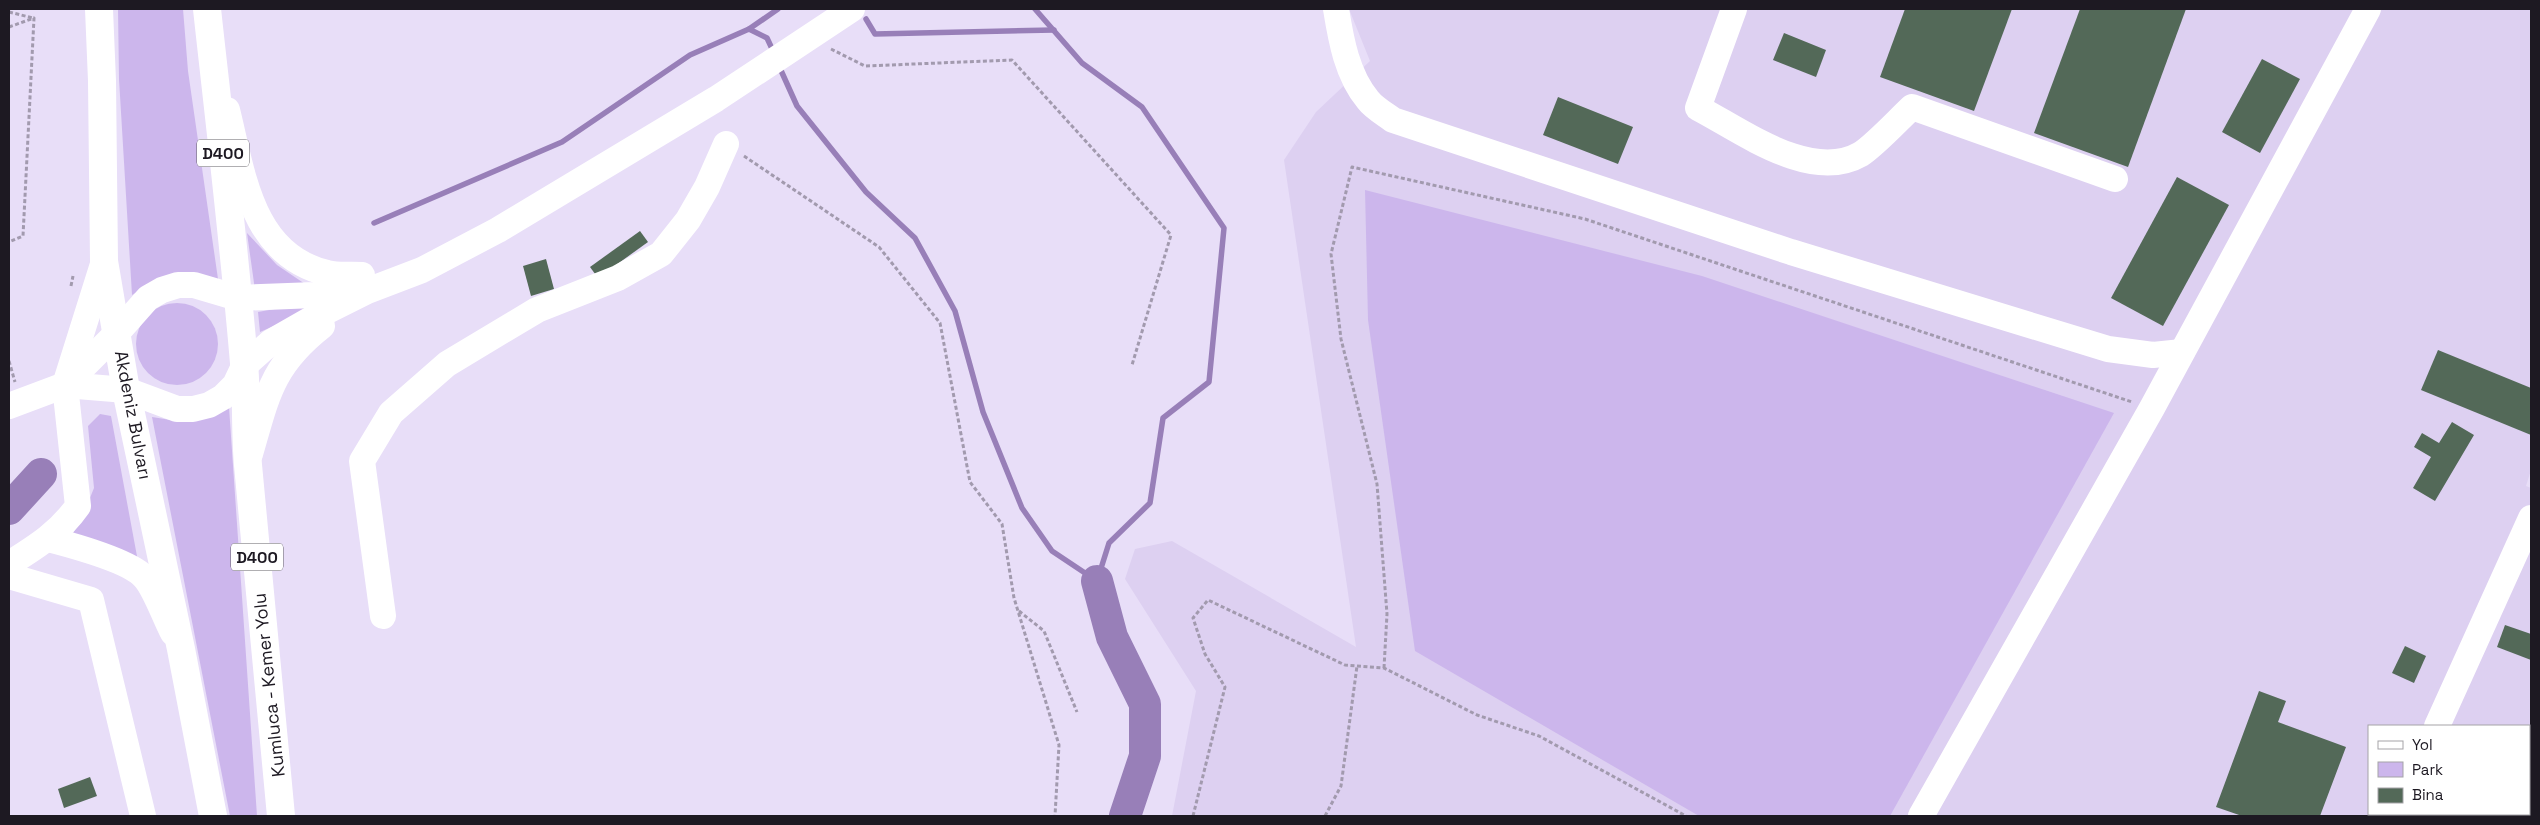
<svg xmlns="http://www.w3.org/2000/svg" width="2540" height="825" viewBox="0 0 2540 825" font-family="'Space Grotesk',sans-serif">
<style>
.built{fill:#ddd0f1;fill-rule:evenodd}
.green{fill:#ccb6ec}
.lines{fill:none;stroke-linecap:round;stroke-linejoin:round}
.stream{stroke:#987fb8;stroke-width:5.5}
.river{stroke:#987fb8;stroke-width:32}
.building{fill:#536958}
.path{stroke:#a29aae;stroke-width:3;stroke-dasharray:4 2.5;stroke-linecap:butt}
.minor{stroke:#fff;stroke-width:26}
.highway{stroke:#fff;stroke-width:28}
.labels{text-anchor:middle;stroke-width:5;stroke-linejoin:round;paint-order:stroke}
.shield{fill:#fff;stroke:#615e64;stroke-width:1}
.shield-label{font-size:16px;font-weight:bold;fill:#1d1922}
.street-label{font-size:18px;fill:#1d1922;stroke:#fff}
</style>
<rect width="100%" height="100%" fill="#e8def8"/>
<path class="built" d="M 1349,9 L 2531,9 L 2531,470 L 2526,486 L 2531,488 L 2531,816 L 1172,816 L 1196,691 L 1125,579 L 1135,549 L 1172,541 L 1356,647 L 1284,160 L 1316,112 L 1370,61 ZM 2369,726 L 2529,726 L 2529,814 L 2369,814 Z"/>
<g class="green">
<polygon points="118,9 183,9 188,71 218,279 159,279 132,295 119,79"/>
<polygon points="1365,190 1702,276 2114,413 1890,816 1699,816 1415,651 1368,320"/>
<polygon points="247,233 277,265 308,286 255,290"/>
<polygon points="308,303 308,311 260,332 258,312"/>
<circle cx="177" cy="344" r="41"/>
<path d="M 229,407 L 257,816 L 230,816 L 152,417 C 186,423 197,424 229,407 Z"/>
<polygon points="100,414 111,416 139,567 70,538 81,520 94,488 88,426"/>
</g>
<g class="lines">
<g class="stream">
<polyline points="866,19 875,34 1054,30"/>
<polyline points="749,29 778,9"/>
<polyline points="779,66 797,106 866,192 915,238 955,311 983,412 1022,508 1052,551 1097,581 1109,543 1150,503 1163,418 1209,382 1224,228 1142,107 1082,63 1035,9"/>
<polyline points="374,223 562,142 690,55 749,29 767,38 774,53"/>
</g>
<g class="river">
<polyline points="9,509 41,474"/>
<polyline points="1097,581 1112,637 1145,704 1145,756 1125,816"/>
</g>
</g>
<g class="building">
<polygon points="1905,9 2012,9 1974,111 1880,77"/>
<polygon points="2080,9 2186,9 2128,167 2034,133"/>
<polygon points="1784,33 1826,50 1816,77 1773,60"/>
<polygon points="2262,59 2300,79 2260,153 2222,132"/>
<polygon points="1558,97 1633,127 1618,164 1543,135"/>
<polygon points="2177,177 2229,205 2163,326 2111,298"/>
<polygon points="640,231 648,242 598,278 590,267"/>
<polygon points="546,259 554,289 531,296 523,266"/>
<polygon points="2438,350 2531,388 2531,435 2421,390"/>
<polygon points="2452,422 2474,435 2435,501 2413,488 2431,457 2414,447 2422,433 2439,443"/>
<polygon points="2505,625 2531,634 2531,660 2497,647"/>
<polygon points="2405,646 2426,656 2414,683 2392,673"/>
<polygon points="2259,691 2286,701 2278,722 2346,747 2320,816 2242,816 2216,807"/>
<polygon points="90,777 97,796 64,808 58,789"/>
</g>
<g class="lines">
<g class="path">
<polyline points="9,12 33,18"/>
<polyline points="9,27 34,18 23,236 9,242"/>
<polyline points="831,49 865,66 1012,60 1171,235 1132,365"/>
<polyline points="744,156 879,247 940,323 970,482 1002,524 1014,598 1059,745 1055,816"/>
<polyline points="71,286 73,276"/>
<polyline points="9,361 15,382"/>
<polyline points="1019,611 1044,631 1077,712"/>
<polyline points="1384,668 1387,614 1377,484 1341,339 1331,254 1352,167 1585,219 2132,402"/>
<polyline points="1193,816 1225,687 1205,654 1193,618 1208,600 1345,665 1384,668 1477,715 1539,736 1686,816"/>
<polyline points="1325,816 1341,786 1357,666"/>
</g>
<g class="minor">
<path d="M 1336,9 C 1341,40 1347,75 1368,100 C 1374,108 1385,114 1393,120 L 1791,252 L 2108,349 L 2153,355 L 2182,352"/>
<path d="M 1734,9 L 1698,108 C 1742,131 1811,183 1861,154 C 1876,144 1898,120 1912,107 L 2115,179"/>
<path d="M 227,110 C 243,174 251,255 327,273 C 338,276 351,274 362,275"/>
<polyline points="65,385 126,390 177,409 193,409 209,405 223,397 235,385 244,366 271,342 313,318 367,291 422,270 498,230 716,99 852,9"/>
<polyline points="9,406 65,385 117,333 148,298 162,290 178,285 194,285 238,298 315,295 355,284"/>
<path d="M 250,454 C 267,396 271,366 322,326"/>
<path d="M 48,539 C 71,545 131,561 145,578 C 155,589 165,618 173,633"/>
<path d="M 9,564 C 36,547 59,533 78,506 L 65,385 L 104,261"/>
<polyline points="9,576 91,600 143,816"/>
<polyline points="383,616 362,461 391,413 447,364 537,310 618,278 661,254 688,220 707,187 726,144"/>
<polyline points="2437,726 2531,518"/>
<polyline points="1921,816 2152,408 2368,9"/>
<polyline points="2397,816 2398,814"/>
</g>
<g class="highway">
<polyline points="99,9 102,81 104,261 126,390 181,649 213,816"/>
<path d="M 207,9 C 220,127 234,244 244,363 C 247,397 245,431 248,465 L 281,816"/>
</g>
</g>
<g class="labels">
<g class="shield">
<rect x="197" y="139.5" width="52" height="27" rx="4"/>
<rect x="231" y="543.5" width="52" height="27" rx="4"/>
</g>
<g class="shield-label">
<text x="223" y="159">D400</text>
<text x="257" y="563">D400</text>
</g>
<g class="street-label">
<text transform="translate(133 415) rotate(79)" y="6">Akdeniz Bulvarı</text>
<text transform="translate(269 685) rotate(-96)" y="6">Kumluca - Kemer Yolu</text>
</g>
</g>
<rect width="2540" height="825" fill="none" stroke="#1d1922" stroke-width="20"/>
<rect x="2368" y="725" width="162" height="90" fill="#ffffff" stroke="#a5a3a7"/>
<rect x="2378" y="741" width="25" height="8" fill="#ffffff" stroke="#a5a3a7"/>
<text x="2412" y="750" font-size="15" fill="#1d1922">Yol</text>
<rect x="2378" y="762" width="25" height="15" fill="#ccb6ec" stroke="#a5a3a7"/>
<text x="2412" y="775" font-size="15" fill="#1d1922">Park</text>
<rect x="2378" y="788" width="25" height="15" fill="#536958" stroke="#a5a3a7"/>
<text x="2412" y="800" font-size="15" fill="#1d1922">Bina</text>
</svg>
